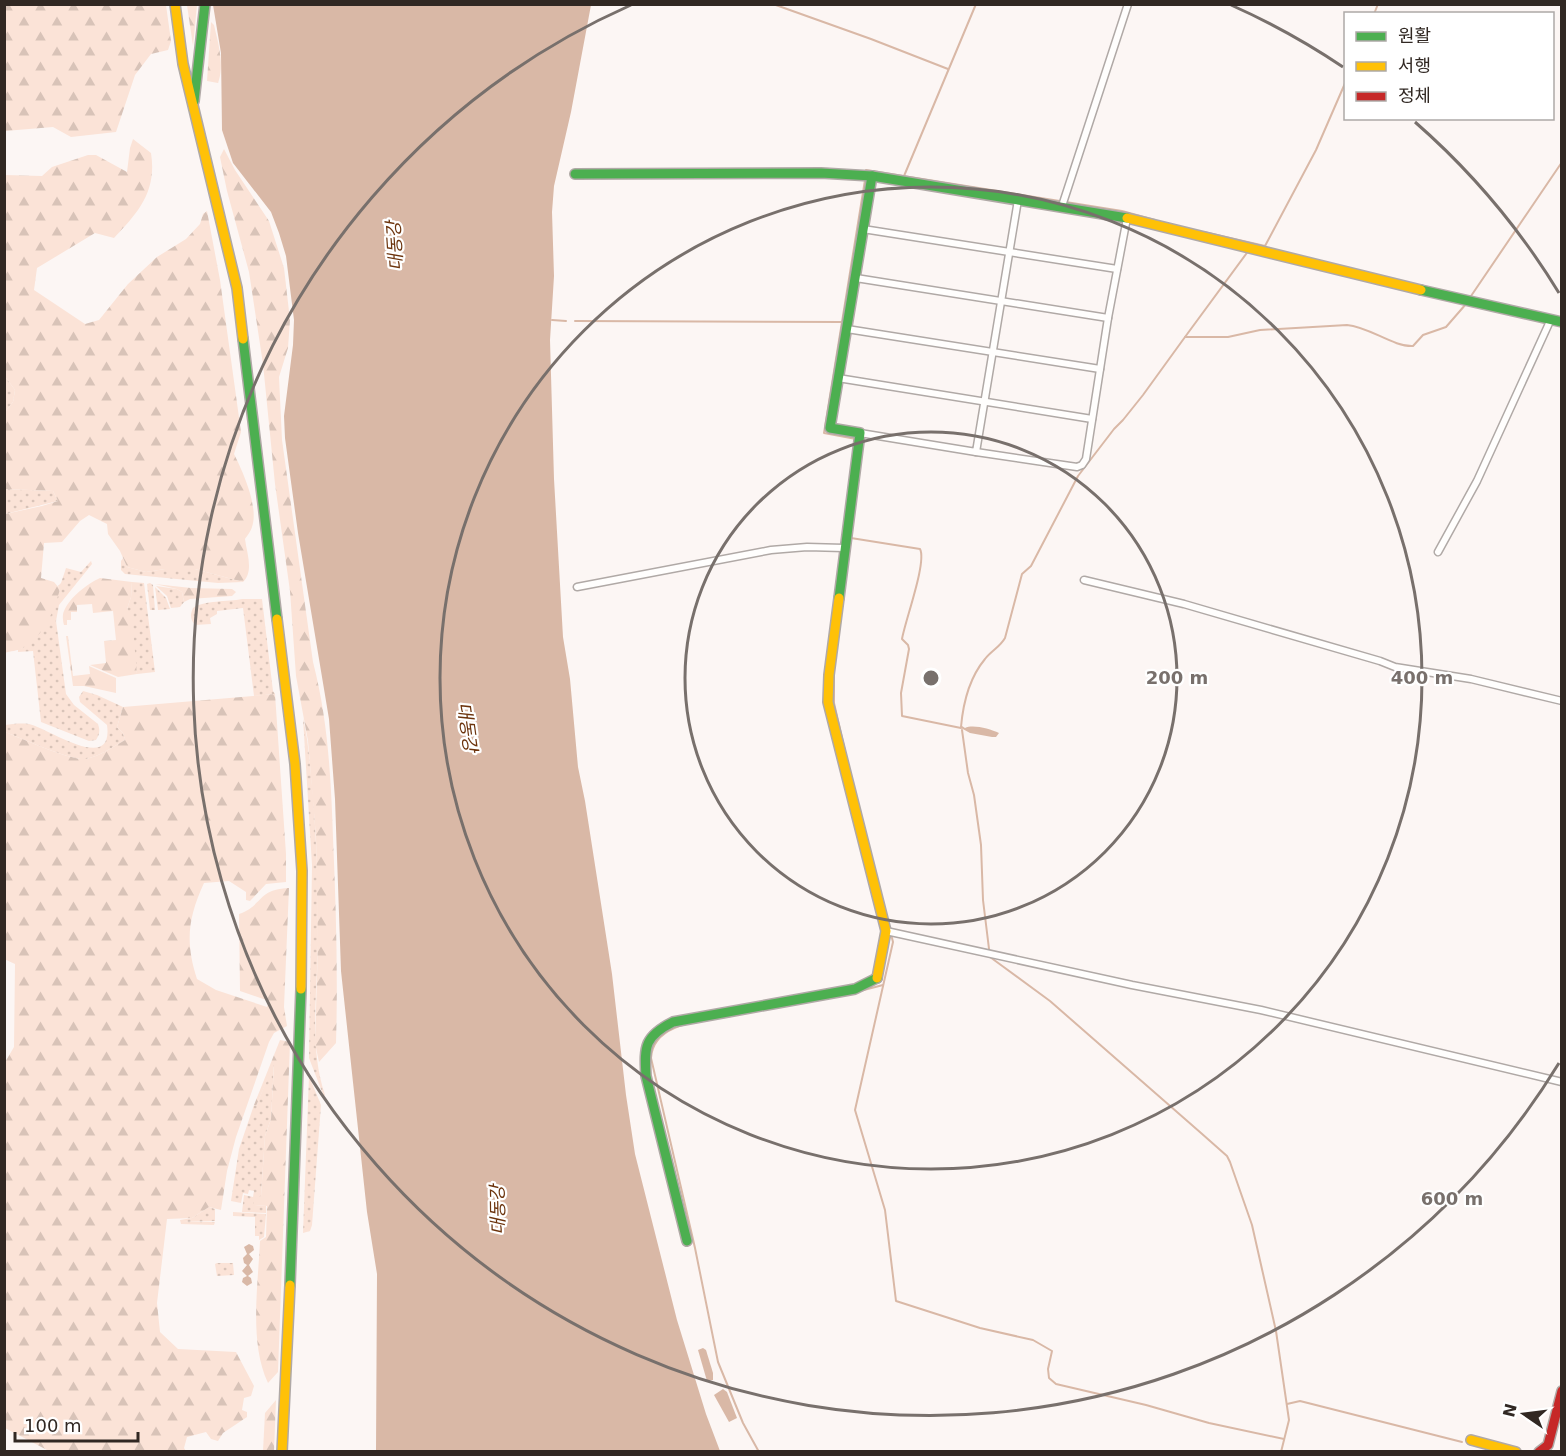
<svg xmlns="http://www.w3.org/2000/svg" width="1566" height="1456" viewBox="0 0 1566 1456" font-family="'DejaVu Sans','Noto Sans KR',sans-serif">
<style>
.grass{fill:url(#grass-dots)}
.forest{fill:url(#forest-firs)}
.water{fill:#d9b8a6}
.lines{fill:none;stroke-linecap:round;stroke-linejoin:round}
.stream{stroke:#d9b8a6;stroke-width:2}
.street-casing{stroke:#b0a9a6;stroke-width:9}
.fast-casing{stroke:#b0a9a6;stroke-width:12}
.slow-casing{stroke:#b0a9a6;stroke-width:12}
.jam-casing{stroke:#b0a9a6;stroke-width:12}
.street{stroke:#fffefd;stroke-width:6}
.fast{stroke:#4caf50;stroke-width:9}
.slow{stroke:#ffc107;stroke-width:9}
.jam{stroke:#c62828;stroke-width:9}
.ring{fill:none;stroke:#78706c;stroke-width:3}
.labels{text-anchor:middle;stroke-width:4.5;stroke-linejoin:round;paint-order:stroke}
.water-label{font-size:18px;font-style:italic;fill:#6c330c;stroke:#fff}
.centre{fill:#78706c;stroke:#fff;stroke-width:3}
.ring-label{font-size:18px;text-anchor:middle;font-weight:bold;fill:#78706c;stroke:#fff;stroke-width:4.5;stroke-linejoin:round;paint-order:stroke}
</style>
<defs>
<pattern id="grass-dots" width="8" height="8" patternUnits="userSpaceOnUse" patternTransform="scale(1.5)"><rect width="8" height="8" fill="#fbe3d7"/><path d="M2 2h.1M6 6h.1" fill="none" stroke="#d8c3b8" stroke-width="1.8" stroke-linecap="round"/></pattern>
<pattern id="forest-firs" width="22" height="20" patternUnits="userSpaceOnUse" patternTransform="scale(1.5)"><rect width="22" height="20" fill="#fbe3d7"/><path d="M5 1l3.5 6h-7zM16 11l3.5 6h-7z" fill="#d8c3b8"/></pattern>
</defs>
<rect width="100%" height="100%" fill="#fcf6f4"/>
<g class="grass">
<polygon points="4,375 15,390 13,402 5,412"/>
<polygon points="5,489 53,491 58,501 5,514"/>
<polygon points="123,558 127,567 146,572 165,569 195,569 243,582 218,583 125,574 121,570 121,561"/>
<path d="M 91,561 L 92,564 L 59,605 L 56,621 L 66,694 L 74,705 L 98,724 C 100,730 100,734 96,740 L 89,741 L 41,722 L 33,651 L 18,652 L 18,649 L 23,648 L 60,590 L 58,586 L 61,583 L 66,568 L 81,572 Z"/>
<polygon points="132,582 144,583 155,672 137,674 127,609 131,597"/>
<polygon points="150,583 153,585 155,610 150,610 147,584"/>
<polygon points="156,586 177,589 182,592 184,602 180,607 171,608 167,596"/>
<polygon points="155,587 166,598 170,609 158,610"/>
<path d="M 242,599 L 262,599 L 273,691 L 275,694 L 254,696 L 243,608 L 217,611 L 217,614 L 210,618 L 211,624 L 195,625 C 190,619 190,615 193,608 C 204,600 228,602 242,599 Z"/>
<path d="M 83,691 L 97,695 L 123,707 L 117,727 L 123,733 L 125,740 C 113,747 100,756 86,759 C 71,761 21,738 5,732 L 5,725 C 12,724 21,723 29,724 C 48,728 114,775 107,725 L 80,702 L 79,697 Z"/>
<path d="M 303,718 C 309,743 310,769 313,795 C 317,845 318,895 318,945 C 317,995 309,1048 325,1095 L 324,1097 L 309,1058 L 312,865 Z"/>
<polygon points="274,1063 271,1119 265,1136 261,1196 255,1205 266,1206 266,1213 242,1212 244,1195 253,1197 254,1191 249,1190 248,1194 243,1193 241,1203 231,1201 239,1149 254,1105 256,1106"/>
<polygon points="309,1076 321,1105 312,1225 310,1231 303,1233"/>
<polygon points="209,1207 215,1209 215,1221 182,1221 215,1222 214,1225 181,1224 180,1220 192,1218"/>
<polygon points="233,1212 266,1214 264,1237 259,1240 259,1236 255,1236 255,1217 233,1216"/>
<polygon points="217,1263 233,1263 234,1275 217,1276 215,1264"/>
</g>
<g class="forest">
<polygon points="5,4 166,5 171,41 168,50 151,54 135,75 116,132 71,137 53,127 5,131"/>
<polygon points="187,5 197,5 193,46"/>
<path d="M 211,22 L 214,25 C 218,42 225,66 218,83 L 207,81 Z"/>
<path d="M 133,139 L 151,153 C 157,191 139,212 114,238 L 95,233 L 37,268 L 34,290 L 85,324 L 99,320 L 128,284 L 157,257 L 186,239 L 200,224 L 203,214 L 207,211 L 220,280 L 241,432 L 234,454 C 243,472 259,507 252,527 C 251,531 247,536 245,539 C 247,554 254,571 243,582 L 195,569 L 165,569 L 146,572 L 127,567 L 120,551 L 108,534 L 107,524 L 89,515 L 80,521 L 62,542 L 44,543 L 41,578 L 54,582 L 60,589 C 54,611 44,636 23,648 C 18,651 10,651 5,653 L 5,514 L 42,506 L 58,501 L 53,491 L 5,489 L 5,412 L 13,402 L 15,390 L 4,375 L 5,175 L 42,176 L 52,167 L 88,155 L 96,155 L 127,172 L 130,148 Z"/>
<path d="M 224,149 L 235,170 L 269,221 L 284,268 L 290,320 L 288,348 L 279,377 L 282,440 L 313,662 C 328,720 331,778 333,838 C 336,906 338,975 336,1043 L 319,1062 L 315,1043 L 318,943 L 316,837 L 308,741 L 296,676 L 290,591 L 275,484 L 263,364 L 249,272 L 227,191 L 220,157 Z"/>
<path d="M 100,578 L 132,582 L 131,597 L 127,609 L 132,618 L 137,674 L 118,677 L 90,665 L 106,663 L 104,641 L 116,640 L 113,611 L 93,613 L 92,604 L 77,605 L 77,612 L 71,612 L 71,620 L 67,620 L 67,625 L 64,625 C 63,621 62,615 64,611 C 70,597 87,584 100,578 Z"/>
<polygon points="155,584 191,588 232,589 236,592 232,596 190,599 184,602 182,592 177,589"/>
<polygon points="66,636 68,636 73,676 90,674 89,666 116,678 116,693 84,686 73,686"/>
<path d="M 275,694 L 286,854 L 286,882 L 266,884 L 250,901 L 246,900 L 246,892 L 229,881 L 204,883 C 188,918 185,942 197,979 L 216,990 L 267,1007 L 269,1001 L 240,991 L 239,914 C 263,906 257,889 289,888 L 284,1007 L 287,1026 L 274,1033 L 269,1042 L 236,1137 L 227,1171 L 221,1210 L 209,1207 L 192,1218 L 167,1219 L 157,1303 L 160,1332 L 178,1349 L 236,1352 L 254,1386 L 251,1396 L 244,1398 L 242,1410 L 247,1412 L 247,1417 L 223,1433 L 218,1441 L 211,1439 L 206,1432 L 187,1437 L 184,1448 L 186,1451 L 46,1451 L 47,1450 L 5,1428 L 4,1064 L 14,1047 L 15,964 L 4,959 L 5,732 C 21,738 71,761 86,759 C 100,756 113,747 125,740 L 123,733 L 117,727 L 123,707 Z"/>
<path d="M 280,1040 L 290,1042 L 278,1372 L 268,1383 C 249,1343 258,1286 260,1241 L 266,1237 L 267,1206 L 254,1205 L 254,1199 L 261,1196 L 265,1136 L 271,1119 L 274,1065 L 256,1106 L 254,1105 Z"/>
<polygon points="276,1400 274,1451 263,1451 265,1413"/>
</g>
<g class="water">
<polygon points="213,5 591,5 571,112 554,186 552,212 554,276 550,340 554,479 563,637 570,679 578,767 585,801 612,974 626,1095 635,1154 677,1320 706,1414 720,1451 376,1451 377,1274 367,1212 341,971 335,799 329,719 298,533 285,438 284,416 293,345 294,320 286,256 279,233 271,212 233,163 222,130 221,53"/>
<path d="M 962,726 L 965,728 C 973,724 990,729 999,733 L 996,737 L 992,737 L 970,733 L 961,728 Z"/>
<polygon points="249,1244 253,1246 254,1250 249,1254 253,1259 249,1265 253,1272 248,1276 251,1278 252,1283 247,1286 242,1282 243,1278 247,1276 242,1271 247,1265 244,1263 243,1258 247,1254 244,1247"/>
<polygon points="703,1348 706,1350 713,1373 713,1380 707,1381 698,1350"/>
<polygon points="723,1389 727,1392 737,1418 729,1422 714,1395"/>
</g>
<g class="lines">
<g class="stream">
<polyline points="773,4 871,39 948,69"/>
<polyline points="1374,14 1378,4"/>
<polyline points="865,174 866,170 1122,211 1155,220"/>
<polyline points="904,176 976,4"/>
<polyline points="1204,232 1265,246 1316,150 1346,81"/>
<polyline points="1469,299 1562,162"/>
<polyline points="552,320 566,321"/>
<polyline points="575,321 842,322 865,180"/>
<polyline points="842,322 824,433 856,439"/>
<polyline points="1185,337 1249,250"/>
<path d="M 851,538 L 920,549 C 927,562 905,621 902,639 L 908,645 L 909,649 L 901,693 L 902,716 L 961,728"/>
<polyline points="834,671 834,703 845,751"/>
<path d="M 961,727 C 963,704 970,677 985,659 C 991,651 1000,647 1005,638 L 1022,574 L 1031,566 L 1078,476 L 1114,429 L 1123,420 L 1143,395 L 1185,337 L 1228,337 L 1260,330 L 1347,325 C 1370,327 1393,347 1413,346 L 1423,335 L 1446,327 L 1466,304"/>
<polyline points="962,730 968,773 974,795 981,845 983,900 990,957 1050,1001 1201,1133 1227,1156 1230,1162 1252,1225 1276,1331 1289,1420 1281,1452"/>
<polyline points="891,934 893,942 855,1110 885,1210 896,1301 980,1328 1033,1340 1052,1351 1048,1369 1049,1378 1056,1384 1146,1405 1209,1423 1284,1439"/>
<polyline points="860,991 883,985"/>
<path d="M 731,1016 C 703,1021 653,1022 651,1058 L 695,1248 L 718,1362 L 743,1423 L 759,1452"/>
<polyline points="1287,1404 1300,1401 1462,1442"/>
</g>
<defs>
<g id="street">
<polyline points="1062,206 1128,4"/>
<polyline points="863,229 1117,269"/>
<polyline points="856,278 1108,318"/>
<polyline points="847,329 1100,369"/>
<polyline points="838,378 1092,419"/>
<polyline points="860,433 976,452 1018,200"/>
<polyline points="976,452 1077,467 1082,465 1086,459 1108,318 1127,218"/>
<polyline points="1438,552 1477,481 1551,319"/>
<polyline points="1084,580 1184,604 1380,661 1395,667 1471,679 1562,701"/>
<polyline points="577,587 771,550 807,547 844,548"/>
<polyline points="886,931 1132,985 1261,1010 1562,1082"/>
</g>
<g id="fast">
<polyline points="194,101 205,4"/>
<polyline points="575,174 821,173 872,176 1127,218"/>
<polyline points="1421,290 1562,322"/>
<polyline points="243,339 277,619"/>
<polyline points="839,598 860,433 830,428 872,176"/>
<path d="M 687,1241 L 646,1076 C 644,1046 645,1036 673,1022 L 855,989 L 877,978"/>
<polyline points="290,1285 301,989"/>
</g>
<g id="slow">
<polyline points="175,4 183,64 237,288 243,339"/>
<polyline points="1127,218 1421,290"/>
<polyline points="839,598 829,675 828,702 886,931 877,978"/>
<polyline points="277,619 295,764 302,871 301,989"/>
<polyline points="1471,1440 1516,1452"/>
<polyline points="282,1452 290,1285"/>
</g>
<polyline id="jam" points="1539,1452 1548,1445 1562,1391"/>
</defs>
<use href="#street" class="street-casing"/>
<use href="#fast" class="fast-casing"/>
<use href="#slow" class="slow-casing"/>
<use href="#jam" class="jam-casing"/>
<use href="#street" class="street"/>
<use href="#fast" class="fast"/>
<use href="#slow" class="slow"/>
<use href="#jam" class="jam"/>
</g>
<g class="ring">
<circle cx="931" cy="678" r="246"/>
<circle cx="931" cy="678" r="491"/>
<path d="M1559 1063A737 737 0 1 1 631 5M1231 5A737 737 0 0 1 1343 67M1415 122A737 737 0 0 1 1559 293"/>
</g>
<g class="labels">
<g class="water-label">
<text transform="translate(395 246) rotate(-94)" y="6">대동강</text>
<text transform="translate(467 727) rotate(82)" y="6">대동강</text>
<text transform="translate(498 1210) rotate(-91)" y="6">대동강</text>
</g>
</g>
<circle cx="931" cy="678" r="9" class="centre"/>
<g class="ring-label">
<text x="1177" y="684">200 m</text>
<text x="1422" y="684">400 m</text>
<text x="1452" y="1205">600 m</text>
</g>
<rect width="1566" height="1456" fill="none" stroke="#312823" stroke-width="12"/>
<rect x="1344" y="12" width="210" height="108" fill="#ffffff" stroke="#ada9a7" stroke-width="1.5"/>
<rect x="1356" y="32" width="30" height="9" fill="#4caf50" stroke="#ada9a7" stroke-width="1.5"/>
<text x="1398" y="42" font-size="18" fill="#312823">원활</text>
<rect x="1356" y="62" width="30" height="9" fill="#ffc107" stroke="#ada9a7" stroke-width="1.5"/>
<text x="1398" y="72" font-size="18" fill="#312823">서행</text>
<rect x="1356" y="92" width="30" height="9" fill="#c62828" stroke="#ada9a7" stroke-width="1.5"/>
<text x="1398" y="102" font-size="18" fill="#312823">정체</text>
<g transform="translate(1524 1414) rotate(284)" stroke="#ffffff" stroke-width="4.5" paint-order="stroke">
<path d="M0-4.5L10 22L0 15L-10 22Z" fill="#312823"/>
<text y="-9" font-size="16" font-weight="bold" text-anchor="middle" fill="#312823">N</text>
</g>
<path d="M15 1432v9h123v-9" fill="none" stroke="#312823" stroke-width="3"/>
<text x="24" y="1432" font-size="18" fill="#312823" stroke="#ffffff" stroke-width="4.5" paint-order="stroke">100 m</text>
</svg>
